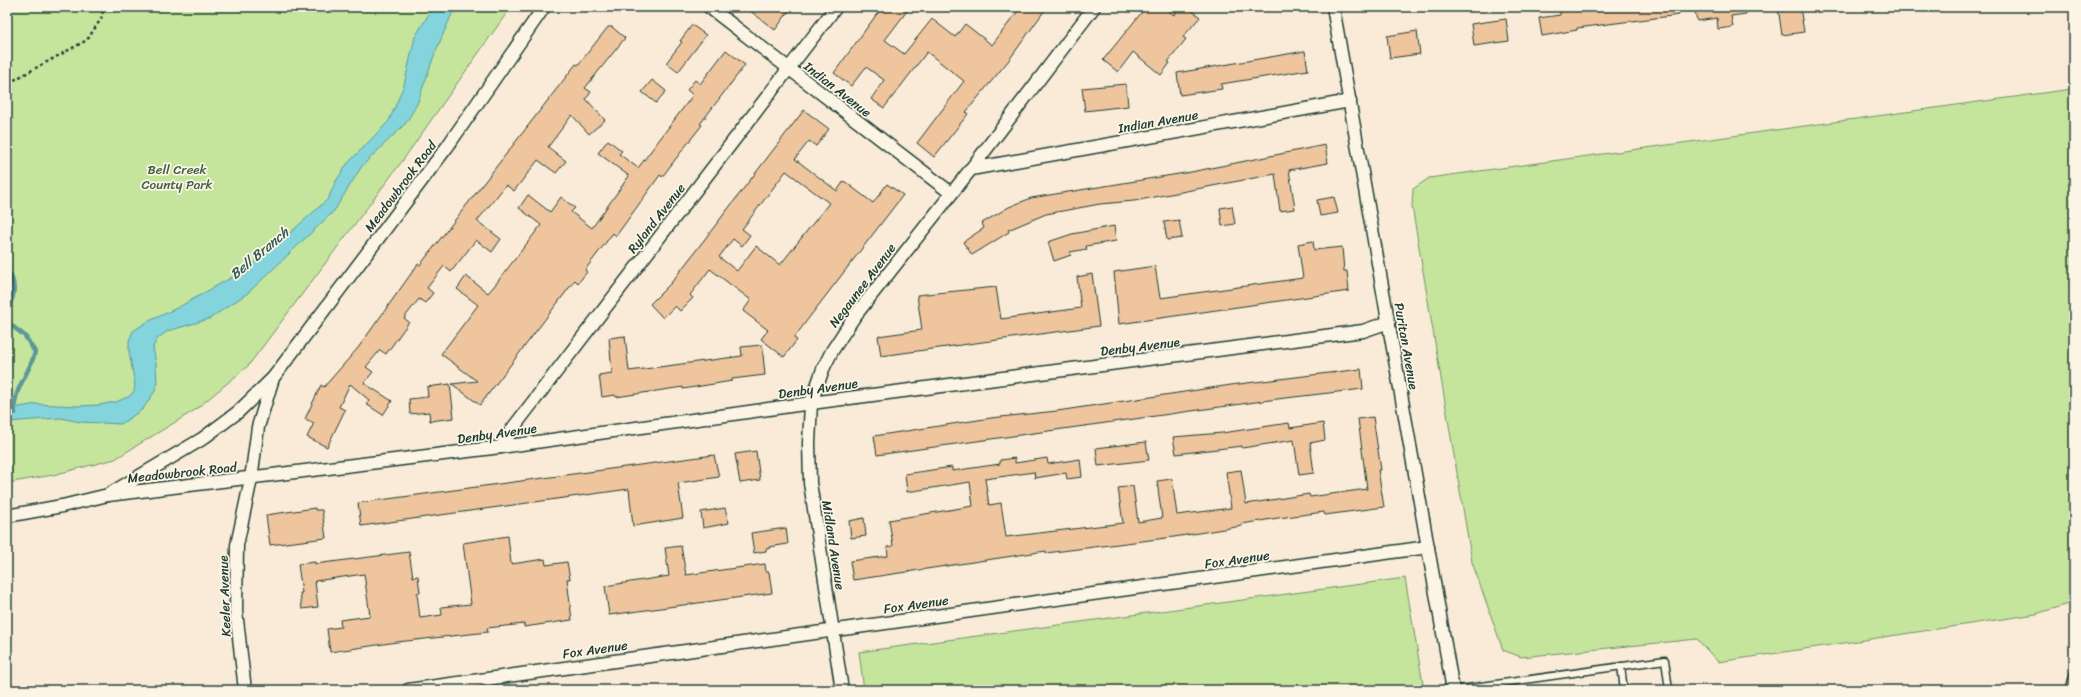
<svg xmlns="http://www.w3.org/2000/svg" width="2081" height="697" viewBox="0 0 2081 697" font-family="Sriracha,sans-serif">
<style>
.green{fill:#c5e59d;stroke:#729168}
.water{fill:#83d4dc;stroke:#5b9899}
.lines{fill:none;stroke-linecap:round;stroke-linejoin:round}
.stream{stroke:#5b9899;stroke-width:4.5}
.building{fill:#efc59e;stroke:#1f3d34;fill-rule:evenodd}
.lane-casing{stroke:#1f3d34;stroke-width:9}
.street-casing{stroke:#1f3d34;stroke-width:15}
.path{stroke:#1f3d34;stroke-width:2.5;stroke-dasharray:3 3;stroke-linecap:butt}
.lane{stroke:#fcf5e5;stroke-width:6}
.street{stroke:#fcf5e5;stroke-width:12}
.labels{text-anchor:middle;stroke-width:3.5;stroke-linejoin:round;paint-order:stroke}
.street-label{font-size:13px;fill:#1f3d34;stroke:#fcf5e5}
.park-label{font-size:13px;fill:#405f49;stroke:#fcf5e5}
.water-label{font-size:14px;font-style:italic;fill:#335b56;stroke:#fcf5e5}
</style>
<rect width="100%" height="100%" fill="#f9ebd7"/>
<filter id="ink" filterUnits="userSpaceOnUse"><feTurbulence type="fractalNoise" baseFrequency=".025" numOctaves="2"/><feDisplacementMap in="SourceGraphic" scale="8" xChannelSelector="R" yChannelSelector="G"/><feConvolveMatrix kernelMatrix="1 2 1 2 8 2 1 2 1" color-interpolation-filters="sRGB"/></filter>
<g filter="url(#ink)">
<g class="green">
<polygon points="7,7 511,7 403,160 248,366 195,410 115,459 53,475 7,483"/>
<polygon points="2072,89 2074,89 2074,602 2036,614 1718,662 1697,639 1521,657 1503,650 1472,562 1412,206 1413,189 1429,178"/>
<polygon points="1405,578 1424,690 864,690 859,652"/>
</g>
<polygon class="water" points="433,7 455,7 435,53 417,104 406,123 362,166 334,211 248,293 209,319 168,331 158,338 153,347 156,363 157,384 155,391 143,409 121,424 80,422 61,418 7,422 7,407 14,408 36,404 77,406 98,405 116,402 130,396 134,391 135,385 129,352 129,341 133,331 147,322 179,307 250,267 273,243 291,232 328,199 336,181 347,164 389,121 404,85 415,37"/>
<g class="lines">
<g class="stream">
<path d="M 7,270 C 15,280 17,297 7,306"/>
<path d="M 7,322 L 25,336 L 35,352 C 30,374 12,389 15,413"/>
</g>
</g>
<g class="building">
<polygon points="745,7 792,7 775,30"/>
<polygon points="882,7 910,7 885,40 904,54 932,19 955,37 965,24 992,45 1021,7 1047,7 1009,60 966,112 968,114 934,157 917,143 964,81 927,52 884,108 871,99 884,80 866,67 851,86 834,73"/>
<polygon points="1146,7 1164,7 1174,15 1180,7 1188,7 1200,17 1183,37 1186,39 1168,62 1170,63 1161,75 1133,52 1118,72 1103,60"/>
<polygon points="1584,7 1587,7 1587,10 1608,7 1678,7 1679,15 1577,28 1577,30 1542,36 1539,18 1560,15 1560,11"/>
<polygon points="1694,7 1745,7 1746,14 1731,16 1733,27 1718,29 1717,18 1697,21"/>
<polygon points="1778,7 1800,7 1804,32 1782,35"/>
<polygon points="1506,19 1509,41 1474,46 1471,24"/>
<polygon points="692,25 706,35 678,72 666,63 682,42 680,41"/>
<polygon points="608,27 612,27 625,38 585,88 591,92 586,99 605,120 589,134 572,115 548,147 566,161 556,173 538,160 514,191 506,185 477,221 501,239 492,252 476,240 451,272 444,266 427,288 433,293 425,303 419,299 404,318 409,322 386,354 380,350 366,367 373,372 364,383 392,401 383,415 366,404 369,400 350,384 339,407 345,410 327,447 307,437 314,423 305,419 321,385 324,387 358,348 418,264 420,265 576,64 578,65"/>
<polygon points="1417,31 1420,54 1390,58 1387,36"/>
<polygon points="726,50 745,65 700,124 702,125 684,148 662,177 660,175 616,236 613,233 585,270 587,272 578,283 575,280 480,405 452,384 477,381 441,354 478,305 457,289 466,276 488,293 495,285 541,225 519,208 528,195 550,212 561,197 575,208 571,212 592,228 629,176 598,153 608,140 622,151 619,154 638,168 693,95 687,90 695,80 700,84"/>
<polygon points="1305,51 1308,70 1221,84 1222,89 1180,95 1177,73"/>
<polygon points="652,80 666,91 656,103 642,92"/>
<polygon points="1126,84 1128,106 1085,111 1082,88"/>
<path d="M 804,110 L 829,129 L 816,146 L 809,141 L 795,159 L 837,191 L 844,181 L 873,203 L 887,184 L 903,195 L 808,319 L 794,338 L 797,340 L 784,357 L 761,339 L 768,330 L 743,311 L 751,300 L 710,269 L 690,295 L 693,298 L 680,311 L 675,306 L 663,318 L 650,304 L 671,283 ZM 786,171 L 829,203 L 780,265 L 756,246 L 737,271 L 719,257 L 733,239 L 742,246 L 750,235 L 742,229 Z"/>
<polygon points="1325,145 1328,163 1289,170 1295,209 1280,211 1275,174 1134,201 1100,204 1046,214 1008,230 1009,232 972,255 963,242 984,228 982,223 1009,207 1031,198 1191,172"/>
<polygon points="1334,197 1338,213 1320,216 1317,200"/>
<polygon points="1232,206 1235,224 1222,226 1220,208"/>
<polygon points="1179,220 1182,238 1167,240 1164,222"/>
<polygon points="1114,226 1116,241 1086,246 1087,249 1070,252 1071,255 1054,261 1048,242 1072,234"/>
<polygon points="1313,241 1314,250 1342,247 1344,271 1347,271 1349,291 1119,324 1114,272 1155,266 1160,298 1303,278 1298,244"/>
<polygon points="1092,274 1099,326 881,356 878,336 922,330 917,295 996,287 1001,319 1081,308 1077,277"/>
<polygon points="625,336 629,371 742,356 741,347 762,345 765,375 732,379 732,381 683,389 683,387 616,397 615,395 602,397 599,375 612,373 609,338"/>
<polygon points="1361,369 1363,389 1277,399 877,455 874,436 991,418 1057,411 1231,385"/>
<polygon points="450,384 454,418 430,421 429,412 410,414 409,399 428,397 427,387"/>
<polygon points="1373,417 1381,470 1378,470 1384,507 1325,515 1324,512 1278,518 1242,524 1242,526 1174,537 1046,553 1046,551 853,580 850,561 888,556 887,547 893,546 889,520 973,506 970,482 907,492 905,474 952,467 952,471 1000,464 1000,460 1015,458 1015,463 1047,458 1048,464 1080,459 1082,477 1067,479 1066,473 1035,478 1034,472 985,479 989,505 1001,503 1006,537 1123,523 1118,488 1133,486 1138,522 1162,518 1157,481 1172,479 1177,515 1231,508 1226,472 1241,470 1246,504 1309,494 1310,497 1367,489 1358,419"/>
<polygon points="1289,423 1290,428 1323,423 1325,440 1310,443 1314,473 1299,475 1294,440 1242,448 1242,446 1176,454 1173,437 1222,433"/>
<polygon points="1146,442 1149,460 1098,466 1096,448"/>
<polygon points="756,451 760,480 740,483 735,454"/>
<polygon points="714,455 719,477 678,483 683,518 633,526 629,489 361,526 358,503"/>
<polygon points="315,508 315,510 322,510 326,538 270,545 266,515"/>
<polygon points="725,508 729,523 703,528 701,512"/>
<polygon points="864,518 866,536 851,538 849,521"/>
<polygon points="786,528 788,544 769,547 770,548 766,549 766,551 754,553 751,533"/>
<polygon points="508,536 511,564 545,559 546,565 567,562 570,579 567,579 572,620 524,627 524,624 487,628 488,632 397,642 330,652 327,629 341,627 340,620 370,616 364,574 315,581 318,607 302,609 300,593 302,593 298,564 315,562 315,564 409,552 413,577 418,576 420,593 417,593 420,618 442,615 441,607 471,604 463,543"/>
<polygon points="681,546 686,575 765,564 766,572 769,572 772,593 609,615 605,586 669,576 665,548"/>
</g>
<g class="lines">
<defs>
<g id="lane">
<polyline points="1621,666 1624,690"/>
<polyline points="1453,690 1665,660 1669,690"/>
<polyline points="2069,690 2074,673"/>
</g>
<g id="street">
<polyline points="709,7 951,193"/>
<polyline points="1333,7 1453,690"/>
<polyline points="971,169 1350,101"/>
<polyline points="501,447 513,428 836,7"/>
<polyline points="108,495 501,447 811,403 1363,331 1389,322"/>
<polyline points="7,516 62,506 108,495 202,439 238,412 272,379"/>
<polyline points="245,690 236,611 237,545 251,479 258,427 273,378 447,147 544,7"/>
<polyline points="408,690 1428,547"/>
<polyline points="842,690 810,483 809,443 811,403 823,369 832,351 854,317 971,169 1094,7"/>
</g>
</defs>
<use href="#lane" class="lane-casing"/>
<use href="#street" class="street-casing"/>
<polyline class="path" points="14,80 87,40 101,19 104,7"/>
<use href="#lane" class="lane"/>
<use href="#street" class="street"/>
</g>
</g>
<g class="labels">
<g class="street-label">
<text transform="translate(838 89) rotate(38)" y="5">Indian Avenue</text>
<text transform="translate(1158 121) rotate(-10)" y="5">Indian Avenue</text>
<text transform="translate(400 186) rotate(-53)" y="5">Meadowbrook Road</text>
<text transform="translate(656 218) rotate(-52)" y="5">Ryland Avenue</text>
<text transform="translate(862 285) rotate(-53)" y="5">Negaunee Avenue</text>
<text transform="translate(1140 346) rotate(-7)" y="5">Denby Avenue</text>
<text transform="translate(1407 346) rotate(80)" y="5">Puritan Avenue</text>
<text transform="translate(818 388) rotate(-8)" y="5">Denby Avenue</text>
<text transform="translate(497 433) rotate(-8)" y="5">Denby Avenue</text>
<text transform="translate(182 472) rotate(-6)" y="5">Meadowbrook Road</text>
<text transform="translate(834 545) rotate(81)" y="5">Midland Avenue</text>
<text transform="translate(1237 559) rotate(-8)" y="5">Fox Avenue</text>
<text transform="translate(224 596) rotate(-92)" y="5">Keeler Avenue</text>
<text transform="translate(916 604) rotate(-8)" y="5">Fox Avenue</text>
<text transform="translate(595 649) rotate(-8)" y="5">Fox Avenue</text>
</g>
<g class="park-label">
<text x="177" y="174">Bell Creek<tspan x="177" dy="15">County Park</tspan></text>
</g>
<g class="water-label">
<text transform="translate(259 253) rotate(-40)" y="5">Bell Branch</text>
</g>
</g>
<rect width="2081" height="697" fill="none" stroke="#fcf5e5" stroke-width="24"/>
<rect x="12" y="12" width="2057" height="673" fill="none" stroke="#1f3d34" stroke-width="1.5" filter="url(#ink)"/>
</svg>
